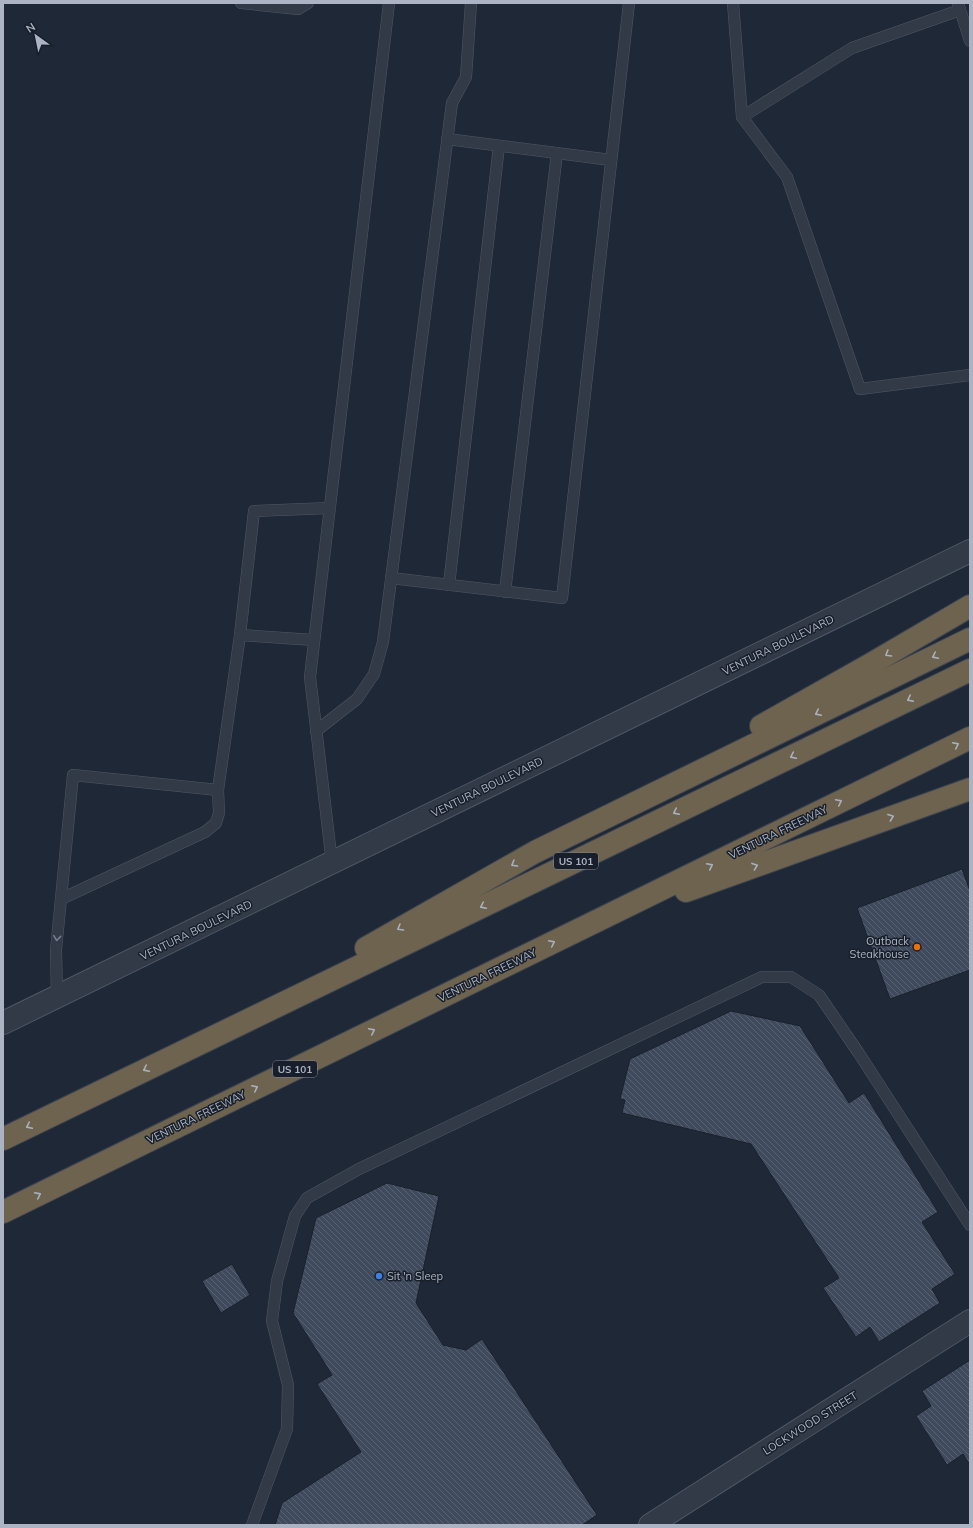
<svg xmlns="http://www.w3.org/2000/svg" width="973" height="1528" viewBox="0 0 973 1528" font-family="Mulish,sans-serif">
<style>
.building{fill:url(#building-back-hatch);stroke:#1a212d}
.lines{fill:none;stroke-linecap:round;stroke-linejoin:round}
.service-casing{stroke:#505765;stroke-width:12}
.minor-casing{stroke:#505765;stroke-width:24}
.tertiary-casing{stroke:#505765;stroke-width:24}
.motorway-casing{stroke:#3d4451;stroke-width:24}
.service{stroke:#323a47;stroke-width:11}
.minor{stroke:#323a47;stroke-width:22}
.tertiary{stroke:#323a47;stroke-width:22}
.motorway{stroke:#6d634f;stroke-width:22}
.oneway{stroke:#a9b0be}
.oneway2{stroke:#757d8c}
.food-dot{fill:#e8710a;stroke:#181f2b;stroke-width:1.5}
.shop-dot{fill:#3f7fe0;stroke:#181f2b;stroke-width:1.5}
.labels{text-anchor:middle;stroke-width:3;stroke-linejoin:round;paint-order:stroke}
.shield{fill:#181f2b;stroke:#808796;stroke-width:1}
.shield-label{font-size:10px;font-weight:bold;fill:#acb4c4}
.street-label{font-size:11px;fill:#acb4c4;stroke:#181f2b}
.poi-label{font-size:11px;fill:#acb4c4;stroke:#181f2b;text-anchor:end}
</style>
<defs>
<pattern id="building-back-hatch" width="6" height="6" patternUnits="userSpaceOnUse"><rect width="6" height="6" fill="#3f4a5c"/><path d="M-1 5l2 2M0 0l6 6M5-1l2 2" fill="none" stroke="#586272"/></pattern>
</defs>
<rect width="100%" height="100%" fill="#1f2836"/>
<g class="building">
<polygon points="962,869 970,891 970,970 890,999 857,908"/>
<polygon points="731,1011 800,1026 849,1103 864,1093 938,1212 922,1222 955,1274 932,1289 940,1303 879,1342 870,1327 856,1337 823,1288 839,1278 751,1144 622,1113 625,1100 620,1099 630,1059"/>
<polygon points="387,1183 439,1196 416,1303 443,1345 466,1350 482,1339 597,1515 582,1525 275,1525 282,1503 361,1452 317,1384 332,1375 293,1313 316,1218"/>
<polygon points="232,1264 250,1295 221,1313 202,1281"/>
<polygon points="970,1360 970,1465 963,1454 947,1465 916,1416 931,1406 922,1391"/>
</g>
<g class="lines">
<defs>
<g id="service">
<polyline points="241,3 298,9 308,3"/>
<polyline points="733,3 742,117 787,177 860,389 970,375"/>
<polyline points="958,3 970,41"/>
<polyline points="742,117 852,48 960,10"/>
<polyline points="447,139 611,160"/>
<polyline points="391,578 562,598 629,3"/>
<polyline points="449,585 499,146"/>
<polyline points="505,592 557,153"/>
<polyline points="240,635 254,511 330,508"/>
<polyline points="316,731 357,699 374,674 383,642 452,103 466,77 471,3"/>
<polyline points="332,863 310,677 389,3"/>
<polyline points="61,899 205,832 216,823 219,813 218,790"/>
<polyline points="57,997 56,950 73,775 218,790 240,635 314,640"/>
<polyline points="252,1525 287,1429 288,1385 272,1321 277,1281 295,1216 307,1198 359,1169 762,977 791,977 819,995 858,1052 970,1225"/>
</g>
<polyline id="minor" points="650,1525 970,1321"/>
<polyline id="tertiary" points="3,1023 970,551"/>
<g id="motorway">
<polyline points="761,726 871,664 970,606"/>
<polyline points="686,891 970,789"/>
<polyline points="366,948 535,852 970,639"/>
<polyline points="3,1139 970,670"/>
<polyline points="3,1212 970,738"/>
</g>
</defs>
<use href="#service" class="service-casing"/>
<use href="#minor" class="minor-casing"/>
<use href="#tertiary" class="tertiary-casing"/>
<use href="#motorway" class="motorway-casing"/>
<use href="#service" class="service"/>
<use href="#minor" class="minor"/>
<use href="#tertiary" class="tertiary"/>
<use href="#motorway" class="motorway"/>
</g>
<defs><path id="oneway-chevron" d="M-2-3.5L2.5 0L-2 3.5" fill="none" stroke-width="1.6" stroke-linecap="round" stroke-linejoin="round"/></defs>
<g class="oneway">
<use href="#oneway-chevron" transform="translate(888 654) rotate(149)"/>
<use href="#oneway-chevron" transform="translate(935 656) rotate(154)"/>
<use href="#oneway-chevron" transform="translate(910 699) rotate(154)"/>
<use href="#oneway-chevron" transform="translate(818 713) rotate(154)"/>
<use href="#oneway-chevron" transform="translate(956 745) rotate(-26)"/>
<use href="#oneway-chevron" transform="translate(793 756) rotate(154)"/>
<use href="#oneway-chevron" transform="translate(839 802) rotate(-26)"/>
<use href="#oneway-chevron" transform="translate(676 812) rotate(154)"/>
<use href="#oneway-chevron" transform="translate(891 817) rotate(-20)"/>
<use href="#oneway-chevron" transform="translate(514 864) rotate(150)"/>
<use href="#oneway-chevron" transform="translate(710 866) rotate(-26)"/>
<use href="#oneway-chevron" transform="translate(755 866) rotate(-20)"/>
<use href="#oneway-chevron" transform="translate(483 906) rotate(154)"/>
<use href="#oneway-chevron" transform="translate(400 928) rotate(150)"/>
<use href="#oneway-chevron" transform="translate(552 943) rotate(-26)"/>
<use href="#oneway-chevron" transform="translate(372 1031) rotate(-26)"/>
<use href="#oneway-chevron" transform="translate(146 1069) rotate(154)"/>
<use href="#oneway-chevron" transform="translate(255 1088) rotate(-26)"/>
<use href="#oneway-chevron" transform="translate(29 1126) rotate(154)"/>
<use href="#oneway-chevron" transform="translate(38 1195) rotate(-26)"/>
</g>
<use class="oneway2" href="#oneway-chevron" transform="translate(57 938) rotate(96)"/>
<circle class="food-dot" cx="917" cy="947" r="4"/>
<circle class="shop-dot" cx="379" cy="1276" r="4"/>
<g class="labels">
<g class="shield">
<rect x="554" y="853" width="44" height="16" rx="3"/>
<rect x="273" y="1061" width="44" height="16" rx="3"/>
</g>
<g class="shield-label">
<text x="576" y="865">US 101</text>
<text x="295" y="1073">US 101</text>
</g>
<g class="street-label">
<text transform="translate(778 645) rotate(-26)" y="4">VENTURA BOULEVARD</text>
<text transform="translate(487 787) rotate(-26)" y="4">VENTURA BOULEVARD</text>
<text transform="translate(778 832) rotate(-26)" y="4">VENTURA FREEWAY</text>
<text transform="translate(196 930) rotate(-26)" y="4">VENTURA BOULEVARD</text>
<text transform="translate(487 975) rotate(-26)" y="4">VENTURA FREEWAY</text>
<text transform="translate(196 1117) rotate(-26)" y="4">VENTURA FREEWAY</text>
<text transform="translate(810 1423) rotate(-32)" y="4">LOCKWOOD STREET</text>
</g>
<g class="poi-label">
<text x="909" y="945">Outback<tspan x="909" dy="13">Steakhouse</tspan></text>
<text x="387" y="1280" text-anchor="start">Sit 'n Sleep</text>
</g>
</g>
<rect width="973" height="1528" fill="none" stroke="#acb4c4" stroke-width="8"/>
<g transform="translate(36 36) rotate(327)" stroke="#181f2b" stroke-width="3" paint-order="stroke">
<path d="M0-3L7 15L0 10L-7 15Z" fill="#acb4c4"/>
<text y="-6" font-size="11" font-weight="bold" text-anchor="middle" fill="#acb4c4">N</text>
</g>
</svg>
